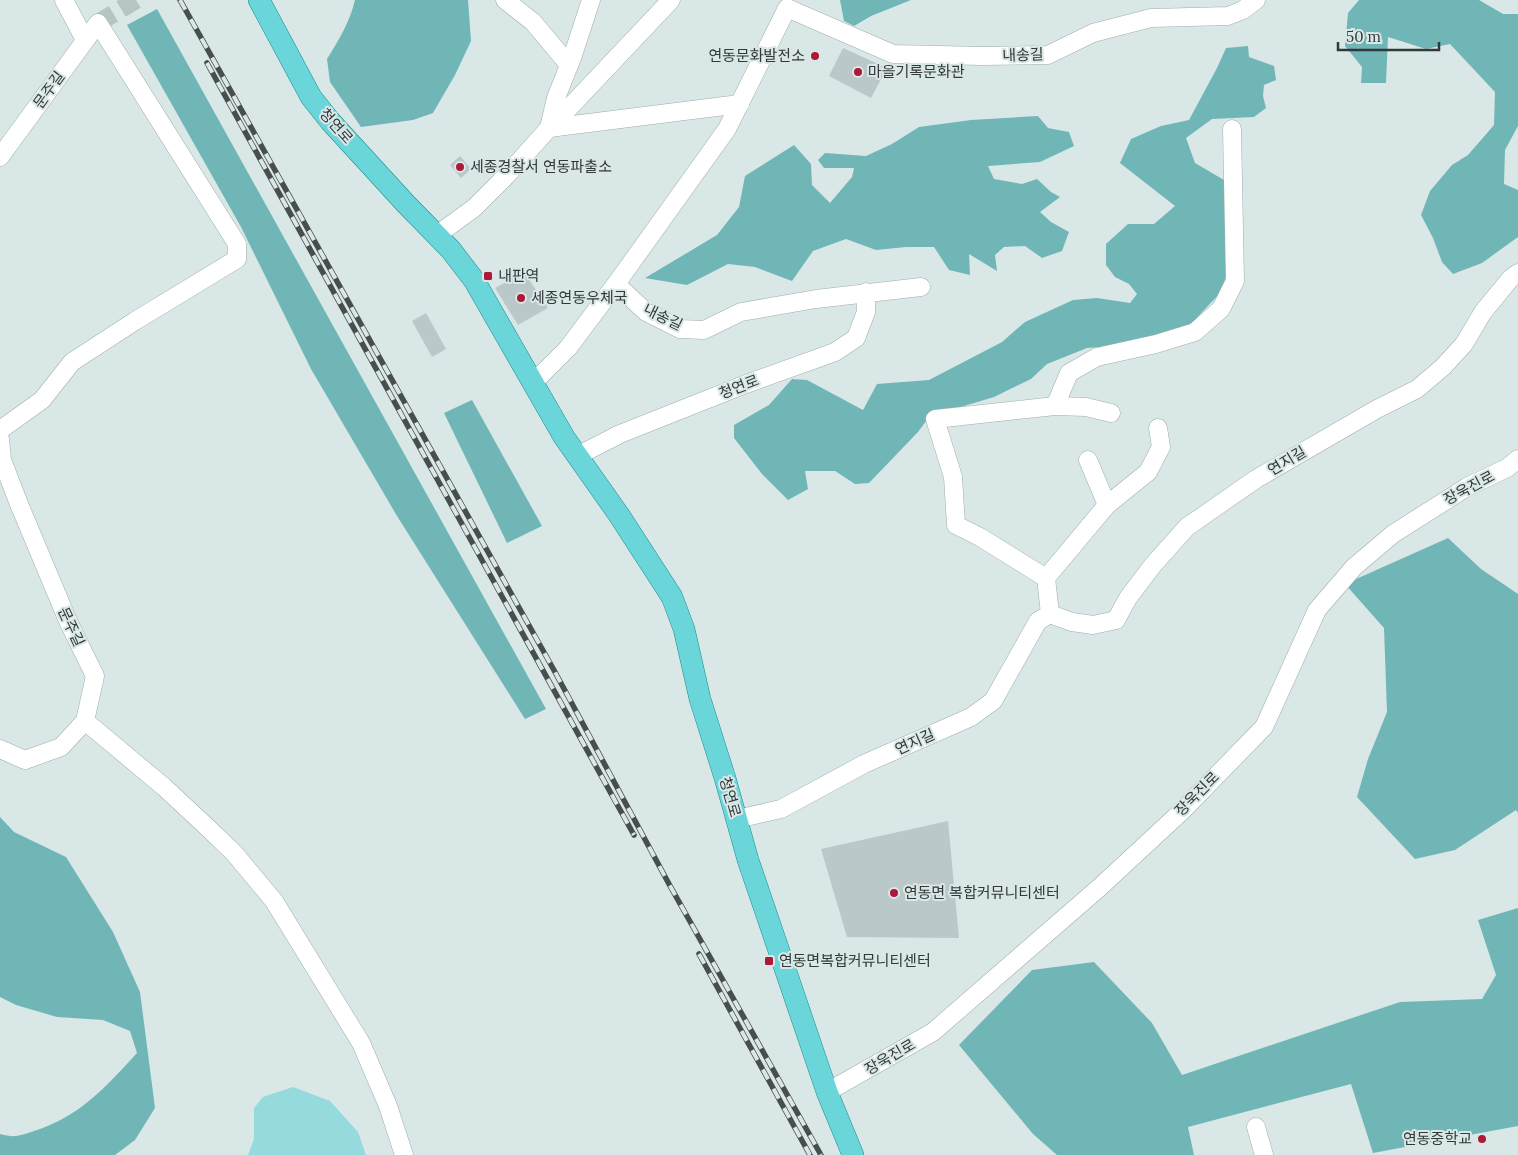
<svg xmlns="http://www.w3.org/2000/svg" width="1518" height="1155" viewBox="0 0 1518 1155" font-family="Lora,'Noto Sans KR',serif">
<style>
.green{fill:#95dbdd}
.forest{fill:#71b6b7}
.building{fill:#bbc8c9}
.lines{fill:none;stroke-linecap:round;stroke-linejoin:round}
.minor-tunnel{stroke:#b8c4c4;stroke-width:18;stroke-dasharray:18 9;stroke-linecap:butt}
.minor-casing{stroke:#a0adad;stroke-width:19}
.major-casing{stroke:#188d90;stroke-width:22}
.minor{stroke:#fff;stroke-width:18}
.major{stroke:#6bd6d9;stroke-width:21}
.rail-casing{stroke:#484e4e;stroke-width:5.5}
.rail{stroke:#d9e7e7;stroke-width:4;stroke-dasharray:11;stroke-linecap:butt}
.poi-dot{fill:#ad1837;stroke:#d9e7e7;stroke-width:2}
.labels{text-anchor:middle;stroke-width:4;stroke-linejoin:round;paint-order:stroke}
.street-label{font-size:15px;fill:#333838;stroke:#d9e7e7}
.poi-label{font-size:15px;fill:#333838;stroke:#d9e7e7;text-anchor:start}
</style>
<rect width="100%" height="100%" fill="#d9e7e7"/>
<polygon class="green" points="293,1087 330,1101 358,1132 366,1155 248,1155 254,1139 254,1108 263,1097"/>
<g class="forest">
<path d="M 355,0 L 468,0 L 471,41 L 455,75 L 433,113 L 413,120 L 361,127 L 330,82 L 327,59 C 338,41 350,22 355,0 Z"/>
<polygon points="840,0 911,0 871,16 854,26 844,21"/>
<polygon points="1359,0 1479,0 1503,14 1518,14 1518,126 1505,150 1504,184 1518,190 1518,237 1482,263 1453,274 1442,262 1433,238 1421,215 1430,191 1452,165 1468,155 1494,125 1495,92 1450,44 1426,49 1388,37 1386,83 1361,83 1362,67 1345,46 1348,13"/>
<polygon points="157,9 546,709 525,719 397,516 311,369 241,227 127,25"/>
<polygon points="1248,46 1249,57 1274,66 1276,80 1264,85 1263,96 1266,108 1254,117 1212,119 1186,138 1195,163 1224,180 1235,242 1222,291 1191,324 1127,345 1087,348 1047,364 1031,379 994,397 954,409 932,413 918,432 869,483 855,484 835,471 805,471 808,489 788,500 762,474 734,438 734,425 769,405 792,379 807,380 863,410 877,384 929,380 1002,342 1025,322 1073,300 1097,298 1130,303 1137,294 1129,284 1115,277 1106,265 1106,244 1128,224 1154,224 1175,206 1120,163 1131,139 1161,126 1189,120 1217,68 1226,48"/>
<polygon points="1038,116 1048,128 1069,132 1074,146 1040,162 988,166 994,179 1022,184 1037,179 1051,192 1060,197 1040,212 1051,222 1069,232 1062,251 1042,258 1025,246 1004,247 995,255 997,271 969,254 970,275 949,270 934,247 906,247 876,250 846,239 813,251 792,281 755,267 728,264 687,285 645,278 717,235 739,207 745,176 794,145 811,164 812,185 830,203 852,177 854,168 824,168 818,160 825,153 866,156 892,144 919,127 971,120"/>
<polygon points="472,400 542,526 507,543 444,413"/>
<polygon points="1448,538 1481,569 1518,594 1518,813 1516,810 1455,850 1415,859 1357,797 1368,759 1387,712 1384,628 1345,584"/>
<path d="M 0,817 L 14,832 L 66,857 L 113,932 L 140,992 L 155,1108 L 135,1140 L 115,1155 L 0,1155 L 0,1134 C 15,1138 19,1136 34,1131 C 79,1117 106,1087 137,1053 L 130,1031 L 103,1020 L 57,1017 L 16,1005 L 0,997 Z"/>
<polygon points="1518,908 1518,1126 1373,1153 1351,1084 1188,1127 1194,1155 1057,1155 1033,1134 959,1045 1032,970 1094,962 1152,1023 1182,1075 1400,1002 1482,999 1496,975 1478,920"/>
</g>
<g class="building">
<polygon points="843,48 887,68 871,98 829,76"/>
<polygon points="460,156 471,169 461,178 450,165"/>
<polygon points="524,272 548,308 518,325 495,288"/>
<polygon points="426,313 446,349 432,357 412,321"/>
<polygon points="948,821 959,938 847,937 821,849"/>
</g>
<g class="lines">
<polyline class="minor-tunnel" points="98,23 136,0"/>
<defs>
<g id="minor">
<polyline points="64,0 85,40"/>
<polyline points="505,0 533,22 569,65"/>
<polyline points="549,128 740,104"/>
<polyline points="550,128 671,0"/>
<polyline points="0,157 98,23 237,244 237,259 135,321 72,362 42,400 0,430"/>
<polyline points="437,235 474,208 506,176 549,128 556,98 572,58 591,0"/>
<polyline points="616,284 646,312 680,329 704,330 741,312 816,299 921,287"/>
<polyline points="534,382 568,348 616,284 727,129 787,8 893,54 982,56 1048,55 1093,33 1151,18 1228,16 1243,10 1256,0"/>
<polyline points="1055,406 1069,373 1097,357 1156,344 1195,332 1221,309 1235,281 1232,129"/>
<polyline points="0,439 2,460 19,504 68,621 95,676 85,721 61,747 25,760 0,749"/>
<polyline points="577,456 620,434 746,384 835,352 856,338 866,312 866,292"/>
<polyline points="1088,460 1107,505"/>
<polyline points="1046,578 1107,505 1148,472 1161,447 1158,428"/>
<polyline points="1050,614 1072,622 1093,625 1116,620 1128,598 1153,565 1187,527 1256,479 1377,409 1417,389 1443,367 1464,344 1483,312 1511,278 1518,273"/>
<polyline points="85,721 164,787 208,828 234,853 274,901 361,1043 388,1106 404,1155"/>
<polyline points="737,819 781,809 864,764 971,717 993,701 1038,621 1050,614 1046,578 980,537 956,525 953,477 935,419 1055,406 1086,407 1111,413"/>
<polyline points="827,1092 933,1032 1100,887 1182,811 1264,727 1317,610 1354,567 1393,534 1467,487 1507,468 1518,459"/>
<polyline points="1256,1127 1264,1155"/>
</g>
<polyline id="major" points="259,0 311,97 330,121 406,204 451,250 474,280 564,437 619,515 672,597 684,629 700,699 725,778 748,860 827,1092 853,1155"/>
</defs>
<use href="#minor" class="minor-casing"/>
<use href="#major" class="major-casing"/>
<use href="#minor" class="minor"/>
<use href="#major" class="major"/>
<defs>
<g id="rail">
<polyline points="180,0 555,672 669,884 821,1155"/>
<polyline points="207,63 634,835"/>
<polyline points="699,954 810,1155"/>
</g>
</defs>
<use href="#rail" class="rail-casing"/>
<use href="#rail" class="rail"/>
</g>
<g class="poi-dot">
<circle cx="815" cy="56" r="5"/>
<circle cx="858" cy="72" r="5"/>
<circle cx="460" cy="167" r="5"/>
<rect x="483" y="271" width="10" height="10" rx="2.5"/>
<circle cx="521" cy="298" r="5"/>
<circle cx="894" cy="893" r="5"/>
<rect x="764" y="956" width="10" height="10" rx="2.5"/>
<circle cx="1482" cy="1139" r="5"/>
</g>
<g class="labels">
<g class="street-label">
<text transform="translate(1023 55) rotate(-2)" y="5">내송길</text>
<text transform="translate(49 90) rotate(-54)" y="5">문주길</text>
<text transform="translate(336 126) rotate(48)" y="5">청연로</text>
<text transform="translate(663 317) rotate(26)" y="5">내송길</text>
<text transform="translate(739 387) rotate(-21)" y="5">청연로</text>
<text transform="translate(1287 461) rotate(-31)" y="5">연지길</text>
<text transform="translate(1469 488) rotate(-28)" y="5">장욱진로</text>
<text transform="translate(71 627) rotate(65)" y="5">문주길</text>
<text transform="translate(915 742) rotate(-24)" y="5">연지길</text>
<text transform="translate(1197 794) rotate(-45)" y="5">장욱진로</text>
<text transform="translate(730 797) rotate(74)" y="5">청연로</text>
<text transform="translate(890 1057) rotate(-30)" y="5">장욱진로</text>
</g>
<g class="poi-label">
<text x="805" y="61" text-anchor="end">연동문화발전소</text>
<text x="868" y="77">마을기록문화관</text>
<text x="470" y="172">세종경찰서 연동파출소</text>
<text x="498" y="281">내판역</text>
<text x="531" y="303">세종연동우체국</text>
<text x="904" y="898">연동면 복합커뮤니티센터</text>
<text x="779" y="966">연동면복합커뮤니티센터</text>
<text x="1472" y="1144" text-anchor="end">연동중학교</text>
</g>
</g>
<path d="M1338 42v8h101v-8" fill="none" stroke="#333838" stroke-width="2.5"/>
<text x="1346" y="42" font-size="15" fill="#333838" stroke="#d9e7e7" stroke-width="4" paint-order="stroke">50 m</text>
</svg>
